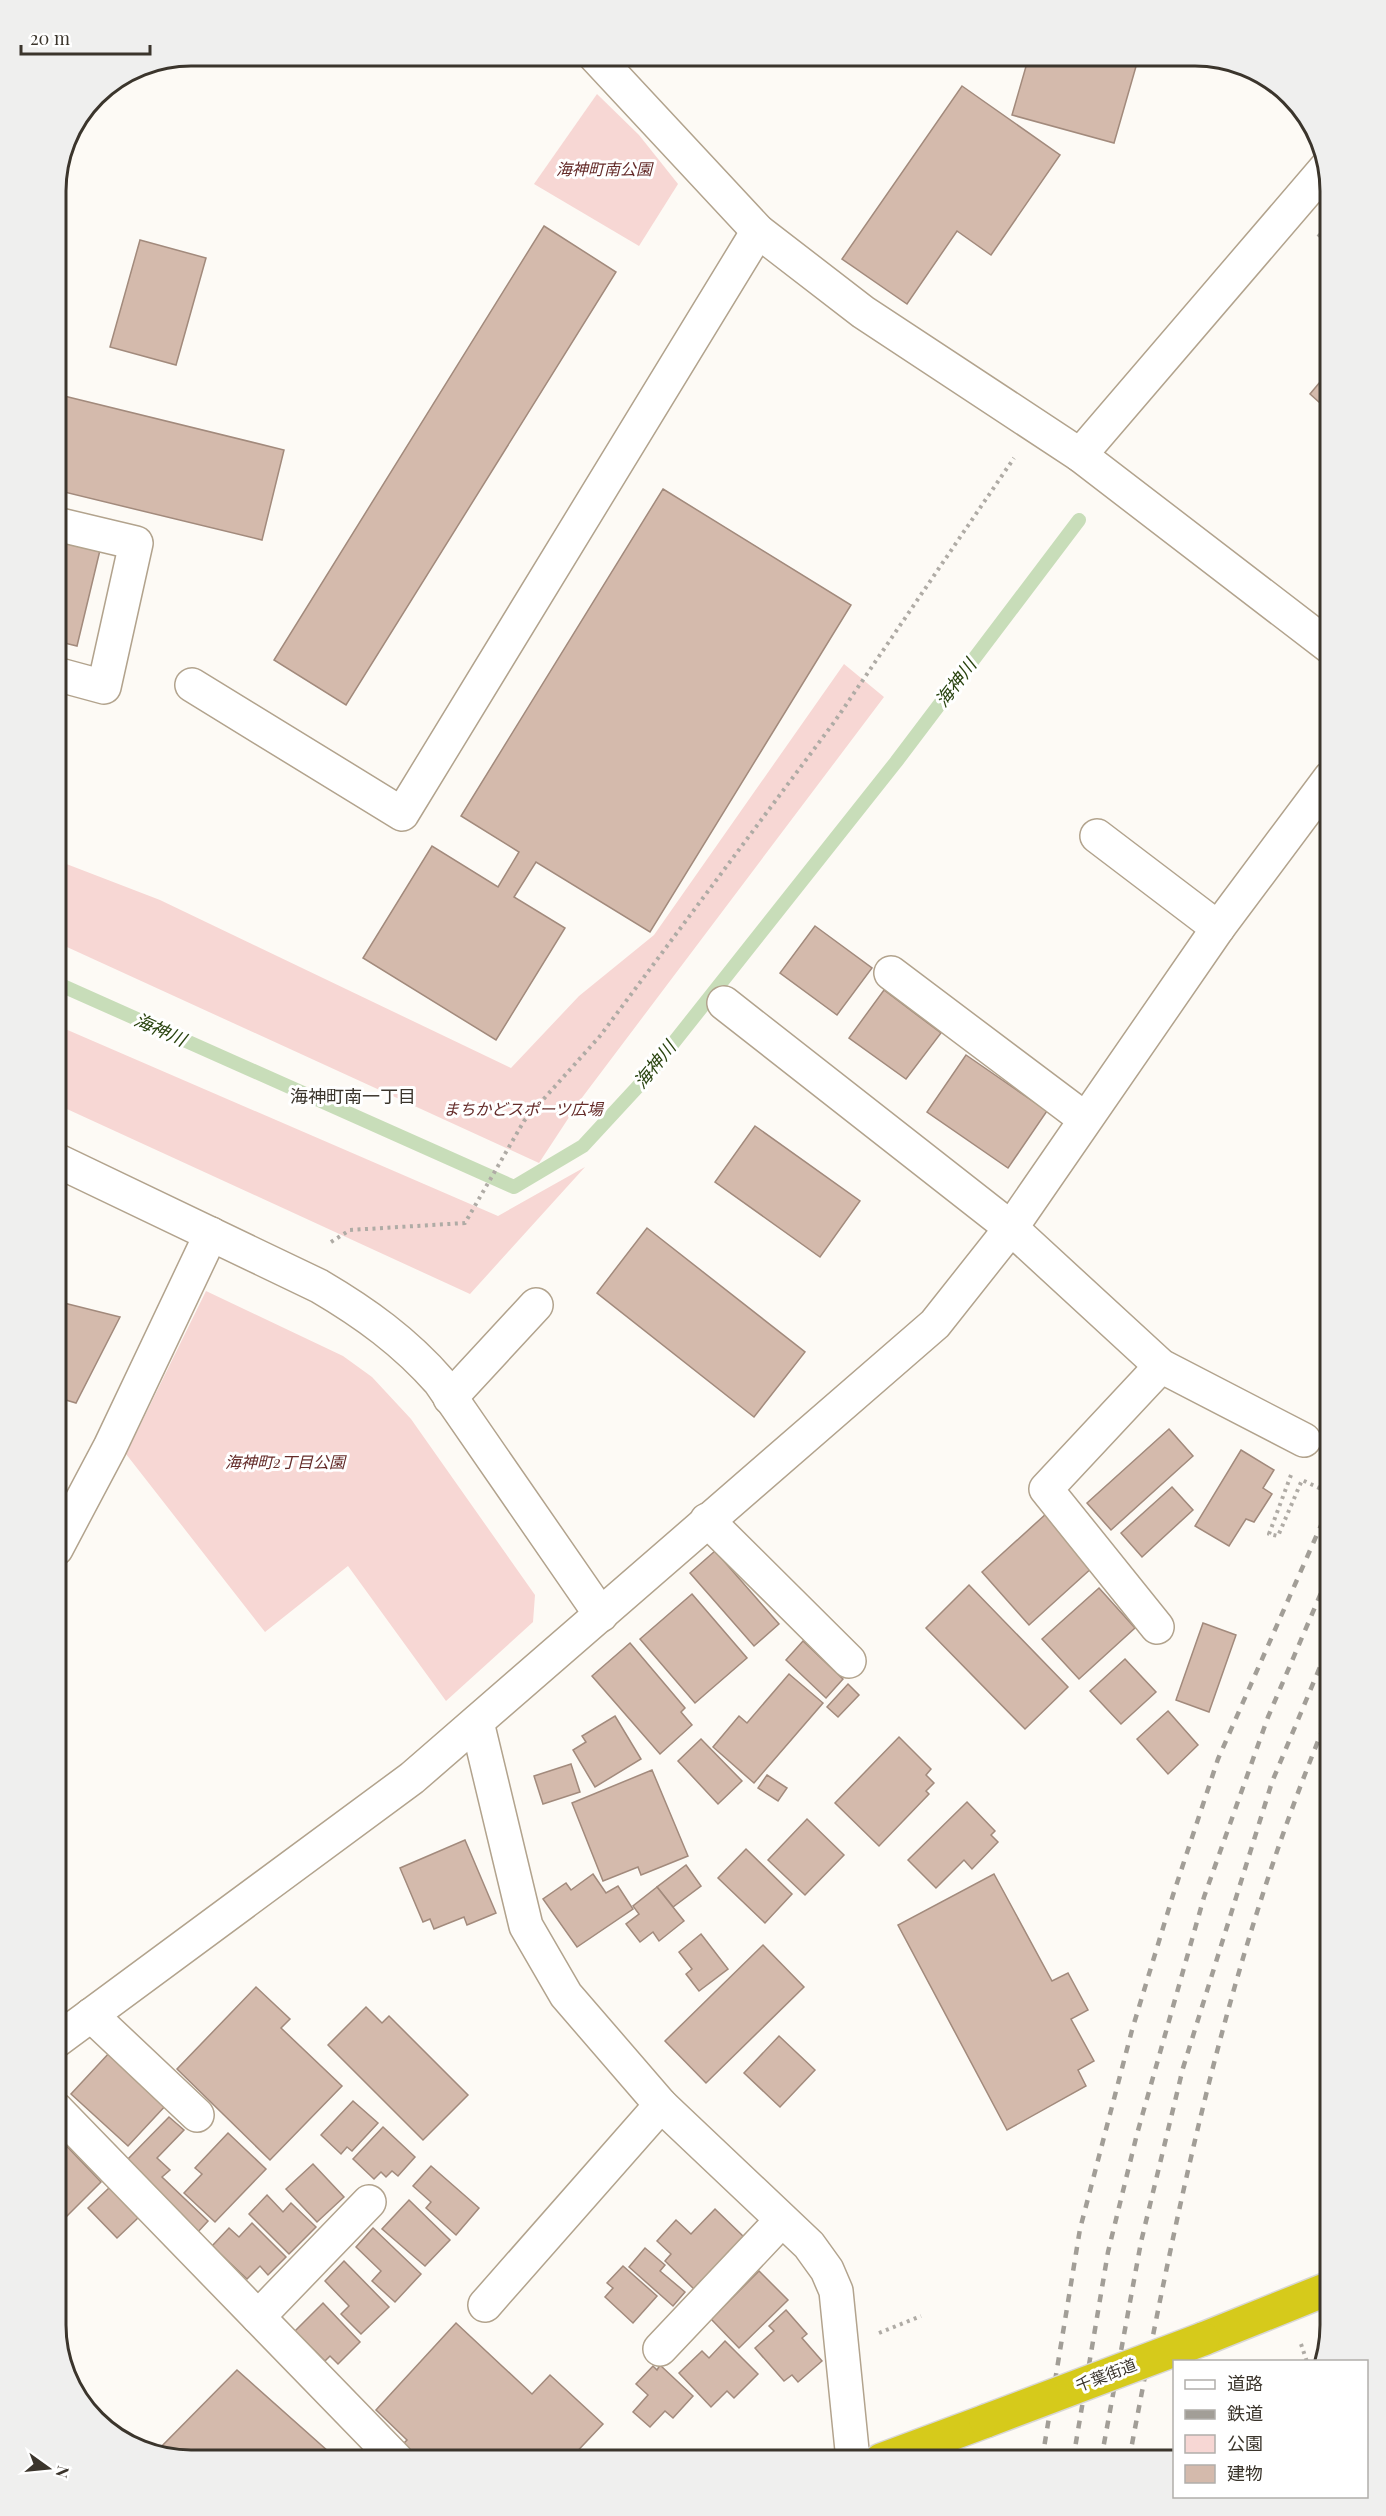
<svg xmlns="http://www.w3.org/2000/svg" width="1386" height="2516" viewBox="0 0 1386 2516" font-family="'Playfair Display','Noto Sans JP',serif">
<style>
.green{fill:#f7d7d4}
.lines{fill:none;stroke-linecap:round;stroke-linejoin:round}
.stream{stroke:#c8ddb9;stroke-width:14}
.building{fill:#d4baac;stroke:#a28a7c;stroke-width:1.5}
.minor-casing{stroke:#b2a38d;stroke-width:36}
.highway-casing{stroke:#d8d7d5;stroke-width:36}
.path{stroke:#afaba5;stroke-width:4;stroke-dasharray:3 4.5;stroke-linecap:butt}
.minor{stroke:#fff;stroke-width:33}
.highway{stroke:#d6ca1b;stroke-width:33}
.rail{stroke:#a29e97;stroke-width:4.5;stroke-dasharray:8 8;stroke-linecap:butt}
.highway-bridge-casing{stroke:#d8d7d5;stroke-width:36;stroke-linecap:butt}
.highway-bridge{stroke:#d6ca1b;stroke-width:33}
.labels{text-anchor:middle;stroke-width:6;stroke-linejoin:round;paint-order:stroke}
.park-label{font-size:16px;font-style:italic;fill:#642b29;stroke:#fff}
.street-label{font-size:16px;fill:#3b352c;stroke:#fff}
.water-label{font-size:18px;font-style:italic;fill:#2a4410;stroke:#fff}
.neighbourhood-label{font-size:18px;fill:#3b352c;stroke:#fff}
.rim{fill:none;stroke:#3b352c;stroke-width:3}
</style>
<rect width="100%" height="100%" fill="#fdfaf5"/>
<g class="green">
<polygon points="597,94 639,135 678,184 639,246 534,184"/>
<polygon points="844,664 884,697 581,1099 539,1163 56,942 56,860 160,900 511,1068 579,996 654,935"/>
<polygon points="56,1025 498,1216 585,1167 470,1294 56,1104"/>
<polygon points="206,1291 343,1356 372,1377 411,1419 535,1595 533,1622 446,1701 348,1566 265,1632 126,1454"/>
</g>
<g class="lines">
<polyline class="stream" points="56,983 514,1187 583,1146 644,1080 896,762 1079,520"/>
</g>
<g class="building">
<polygon points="1029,56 1139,56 1114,143 1012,115"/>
<polygon points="962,86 1060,155 991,255 957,231 907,304 842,259"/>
<polygon points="544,226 616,272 346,705 274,660"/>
<polygon points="140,240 206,258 176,365 110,347"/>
<polygon points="1330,370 1330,412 1310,394"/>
<polygon points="56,394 284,450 262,540 56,490"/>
<polygon points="663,489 851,605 650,932 536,862 514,897 565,928 496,1040 363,958 432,846 498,887 519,852 461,816"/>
<polygon points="56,535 101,546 77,646 56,641"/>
<polygon points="815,926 872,968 837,1015 780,973"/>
<polygon points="884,990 941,1033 906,1079 849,1038"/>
<polygon points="966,1055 1047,1111 1008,1168 927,1112"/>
<polygon points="755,1126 860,1201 820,1257 715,1182"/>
<polygon points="647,1228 805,1352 754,1417 597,1293"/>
<polygon points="56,1301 120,1317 76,1403 56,1397 56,1400"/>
<polygon points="1169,1429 1193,1456 1111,1530 1087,1503"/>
<polygon points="1241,1450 1274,1470 1263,1488 1272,1494 1254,1522 1246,1519 1229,1546 1195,1526"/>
<polygon points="1172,1487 1193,1510 1142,1557 1121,1533"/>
<polygon points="1047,1513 1094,1566 1029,1625 982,1572"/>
<polygon points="715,1551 779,1624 754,1646 690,1573"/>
<polygon points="969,1585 1068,1687 1025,1729 926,1628"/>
<polygon points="1099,1588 1135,1628 1079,1679 1042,1639"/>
<polygon points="692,1594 747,1658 695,1703 640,1639"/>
<polygon points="1203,1623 1236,1635 1209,1712 1176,1700"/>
<polygon points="803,1641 843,1679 826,1698 786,1660"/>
<polygon points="630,1643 685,1708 681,1712 692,1725 660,1754 592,1676"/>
<polygon points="1125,1659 1156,1692 1121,1724 1090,1691"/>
<polygon points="789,1674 823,1703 754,1783 713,1747 739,1716 747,1723"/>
<polygon points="848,1684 859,1695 838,1717 827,1707"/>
<polygon points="1168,1711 1198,1745 1168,1774 1137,1739"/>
<polygon points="615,1716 641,1759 595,1787 573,1750 586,1742 582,1736"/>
<polygon points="899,1737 931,1769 926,1775 934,1783 926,1791 929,1794 879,1846 835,1803"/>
<polygon points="701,1739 742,1781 718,1804 678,1761"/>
<polygon points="571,1764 580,1792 543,1804 534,1776"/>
<polygon points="652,1770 688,1856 641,1875 638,1867 603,1881 572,1803"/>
<polygon points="767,1775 787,1788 778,1801 758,1788"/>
<polygon points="967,1802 995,1831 991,1835 998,1842 972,1869 964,1860 936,1888 908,1860"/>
<polygon points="807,1819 844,1855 805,1895 768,1860"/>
<polygon points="465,1840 496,1913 467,1925 464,1917 434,1929 430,1919 423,1922 400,1868"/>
<polygon points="746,1849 792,1894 765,1923 718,1878"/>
<polygon points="686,1865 701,1886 673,1907 657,1887"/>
<polygon points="593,1874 606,1893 618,1886 633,1909 577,1947 543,1899 566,1883 571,1890"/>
<polygon points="994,1874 1052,1981 1068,1973 1088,2010 1071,2019 1094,2061 1078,2070 1086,2086 1007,2130 898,1925"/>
<polygon points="657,1887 684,1921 659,1941 653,1932 640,1942 626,1924 639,1914 633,1906"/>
<polygon points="701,1934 728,1969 699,1991 686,1974 692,1969 679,1952"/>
<polygon points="763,1945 804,1987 706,2083 665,2041"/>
<polygon points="256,1987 290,2019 281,2028 342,2086 270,2160 177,2069"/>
<polygon points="366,2007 382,2023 389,2016 468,2095 423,2140 328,2045"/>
<polygon points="779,2036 815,2070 780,2107 744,2073"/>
<polygon points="110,2052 167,2104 128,2146 71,2094"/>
<polygon points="353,2101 378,2123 352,2151 347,2147 341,2154 321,2135"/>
<polygon points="169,2117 184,2130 157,2158 170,2170 162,2177 208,2221 197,2233 125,2162"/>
<polygon points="383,2127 415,2157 398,2176 392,2171 386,2177 381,2172 374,2179 353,2159"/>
<polygon points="228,2133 266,2169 215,2222 184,2193 202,2174 195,2168"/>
<polygon points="56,2135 101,2182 56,2227"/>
<polygon points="313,2164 344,2197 317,2222 286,2189"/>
<polygon points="431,2166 479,2208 456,2235 426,2208 431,2202 413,2186"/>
<polygon points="110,2187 139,2217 117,2238 88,2208"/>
<polygon points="267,2195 283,2212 291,2203 316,2227 289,2254 249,2214"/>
<polygon points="409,2200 450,2240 425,2266 382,2229"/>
<polygon points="715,2209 744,2237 695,2290 665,2261 671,2254 657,2241 676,2220 691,2234"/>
<polygon points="252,2223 286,2257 268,2275 260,2266 247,2279 212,2246 229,2228 239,2237"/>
<polygon points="373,2228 421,2274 395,2302 372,2281 381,2271 356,2247"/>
<polygon points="645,2248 665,2265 660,2271 685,2292 673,2306 629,2267"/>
<polygon points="344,2261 389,2307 361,2334 341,2314 349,2306 325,2281"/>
<polygon points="623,2266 657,2296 633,2323 605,2297 613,2288 607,2283"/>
<polygon points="759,2271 788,2300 739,2348 711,2319"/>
<polygon points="323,2303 360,2342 338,2364 330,2356 325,2361 295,2331"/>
<polygon points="786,2310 807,2334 802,2338 822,2361 798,2382 792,2375 784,2381 755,2348 774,2331 769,2326"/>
<polygon points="456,2323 532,2394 550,2375 603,2424 569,2460 420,2460 403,2444 407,2440 376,2410"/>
<polygon points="725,2341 758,2374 734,2398 727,2391 711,2407 679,2373 702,2351 709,2358"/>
<polygon points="660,2365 693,2396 673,2418 665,2411 650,2427 633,2412 648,2395 636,2384 653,2366 657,2370"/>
<polygon points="237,2370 338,2460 183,2460 157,2451"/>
</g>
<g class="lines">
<defs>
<g id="minor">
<polyline points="595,56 758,231 863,312 1080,455 1330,647"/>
<polyline points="1080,455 1326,168"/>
<polyline points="56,674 104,687 136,543 56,524"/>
<polyline points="192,685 402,814 758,231"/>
<polyline points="1097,836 1218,928"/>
<polyline points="891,973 1085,1119"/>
<polyline points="724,1003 1011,1228 1161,1366 1304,1440"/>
<path d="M 56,1160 L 319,1286 C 365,1313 405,1342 440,1382 L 601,1615"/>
<polyline points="450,1398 536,1305"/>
<polyline points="707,1520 849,1661"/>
<polyline points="56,1549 110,1447 211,1234"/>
<polyline points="1157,1627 1046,1489 1161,1366"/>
<polyline points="477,1722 526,1926 566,1995 661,2105 809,2245 827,2270 836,2291 853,2460"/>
<polyline points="91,2015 197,2115"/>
<polyline points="56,2041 412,1778 935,1324 1011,1228 1218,928 1330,778"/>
<polyline points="56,2109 397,2460"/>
<polyline points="485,2305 661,2105"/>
<polyline points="258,2317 369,2202"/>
<polyline points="660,2349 782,2220"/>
</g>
<g id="highway">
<polyline points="1203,2339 1330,2288"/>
<polyline points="881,2460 986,2421"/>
</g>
</defs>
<use href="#minor" class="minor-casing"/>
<use href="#highway" class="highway-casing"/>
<g class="path">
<polyline points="1318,234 1330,246"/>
<polyline points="331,1242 350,1230 465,1223 524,1121 600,1036 835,721 1014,458"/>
<polyline points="1291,1475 1269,1534 1278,1536 1302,1480 1330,1493"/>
<polyline points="879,2333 921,2316"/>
<polyline points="1301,2344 1307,2362"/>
</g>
<use href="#minor" class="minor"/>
<use href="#highway" class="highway"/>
<g class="rail">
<polyline points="1042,2460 1080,2229 1132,2030 1173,1895 1218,1759 1330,1505"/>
<polyline points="1073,2460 1108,2252 1137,2134 1204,1897 1268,1717 1330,1572"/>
<polyline points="1101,2460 1141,2242 1183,2068 1272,1782 1330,1643"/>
<path d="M 1129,2460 C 1177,2205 1229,1952 1330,1712"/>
</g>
<defs>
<polyline id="highway-bridge" points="986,2421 1203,2339"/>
</defs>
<use href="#highway-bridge" class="highway-bridge-casing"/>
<use href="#highway-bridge" class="highway-bridge"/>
</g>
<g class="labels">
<g class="park-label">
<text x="604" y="175">海神町南公園</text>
<text x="523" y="1115">まちかどスポーツ広場</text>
<text x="285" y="1468">海神町2丁目公園</text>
</g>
<g class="street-label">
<text transform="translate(1106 2375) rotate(-21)" y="6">千葉街道</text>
</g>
<g class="water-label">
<text transform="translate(956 683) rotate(-53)" y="6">海神川</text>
<text transform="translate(160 1030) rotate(24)" y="6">海神川</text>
<text transform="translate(655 1065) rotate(-51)" y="6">海神川</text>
</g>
<g class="neighbourhood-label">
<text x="353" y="1103">海神町南一丁目</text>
</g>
</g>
<path d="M0 0H1386V2516H0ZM191 66H1195A125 125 0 0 1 1320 191V2325A125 125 0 0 1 1195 2450H191A125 125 0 0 1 66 2325V191A125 125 0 0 1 191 66Z" fill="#efefee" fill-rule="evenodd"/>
<path class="rim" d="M191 66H1195A125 125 0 0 1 1320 191V2325A125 125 0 0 1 1195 2450H191A125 125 0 0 1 66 2325V191A125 125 0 0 1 191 66Z"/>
<rect x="1173" y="2360" width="195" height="138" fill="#ffffff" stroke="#b1aeab" stroke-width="1.5"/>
<rect x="1185" y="2380" width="30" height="9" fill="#ffffff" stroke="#b1aeab" stroke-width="1.5"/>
<text x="1227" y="2390" font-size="18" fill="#3b352c">道路</text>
<rect x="1185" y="2410" width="30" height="9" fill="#a29e97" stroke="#b1aeab" stroke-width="1.5"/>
<text x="1227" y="2420" font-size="18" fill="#3b352c">鉄道</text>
<rect x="1185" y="2435" width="30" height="18" fill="#f7d7d4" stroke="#b1aeab" stroke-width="1.5"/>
<text x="1227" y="2450" font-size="18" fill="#3b352c">公園</text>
<rect x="1185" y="2465" width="30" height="18" fill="#d4baac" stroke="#b1aeab" stroke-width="1.5"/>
<text x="1227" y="2480" font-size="18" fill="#3b352c">建物</text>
<g transform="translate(48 2468) rotate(105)" stroke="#ffffff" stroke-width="4.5" paint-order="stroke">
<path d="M0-4.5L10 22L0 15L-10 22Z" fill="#3b352c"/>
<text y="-9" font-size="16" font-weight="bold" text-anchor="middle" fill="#3b352c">N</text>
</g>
<path d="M21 45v9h129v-9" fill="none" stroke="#3b352c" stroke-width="3"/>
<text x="30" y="45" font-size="18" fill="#3b352c" stroke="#ffffff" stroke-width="4.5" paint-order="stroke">20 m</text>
</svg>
